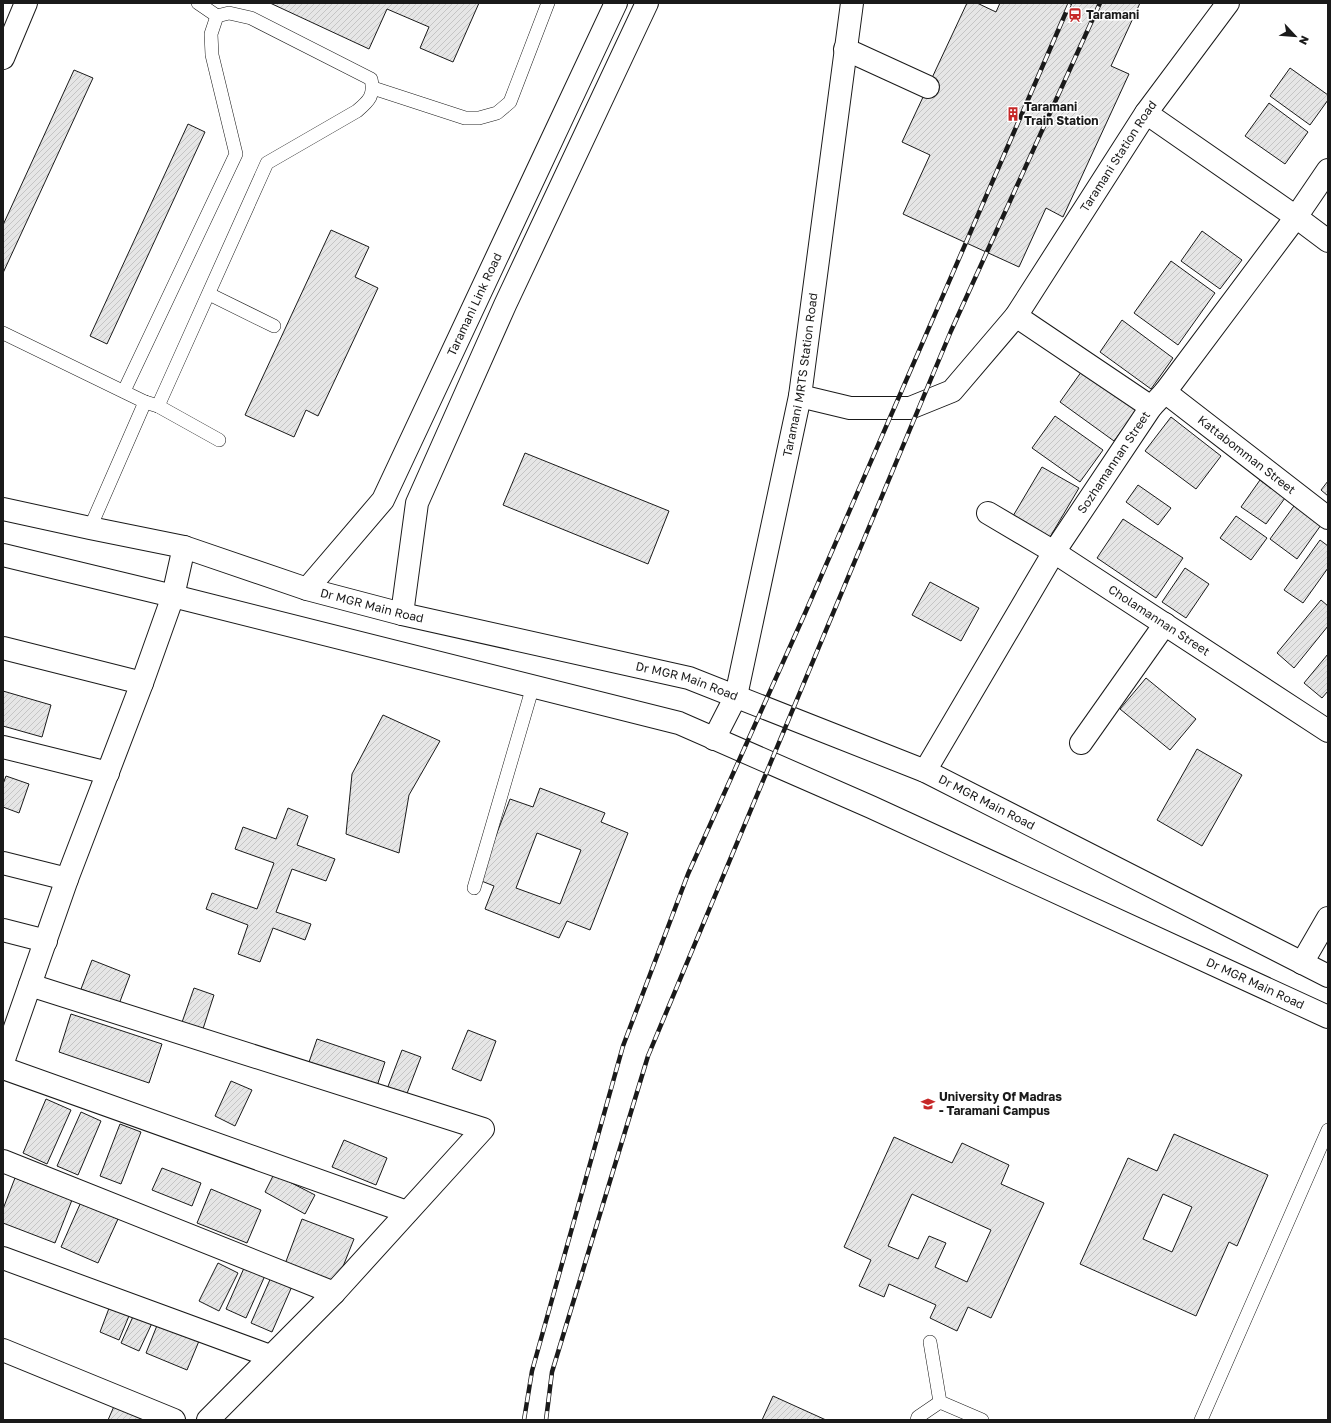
<svg xmlns="http://www.w3.org/2000/svg" width="1331" height="1423" viewBox="0 0 1331 1423" font-family="'Golos Text',sans-serif">
<style>
.building{fill:url(#building-hatch);stroke:#1a1a1a;fill-rule:evenodd}
.lines{fill:none;stroke-linecap:round;stroke-linejoin:round}
.lane-casing{stroke:#1a1a1a;stroke-width:14}
.street-casing{stroke:#1a1a1a;stroke-width:24}
.secondary-casing{stroke:#1a1a1a;stroke-width:24}
.lane{stroke:#fff;stroke-width:13}
.street{stroke:#fff;stroke-width:22}
.secondary{stroke:#fff;stroke-width:22}
.rail-casing{stroke:#1a1a1a;stroke-width:4.5}
.rail{stroke:#fff;stroke-width:3;stroke-dasharray:9;stroke-linecap:butt}
.labels{text-anchor:middle;stroke-width:3;stroke-linejoin:round;paint-order:stroke}
.poi-label{font-size:12px;font-weight:bold;fill:#1a1a1a;stroke:#fff;text-anchor:start}
.street-label{font-size:12px;fill:#1a1a1a;stroke:#fff}
</style>
<defs>
<pattern id="building-hatch" width="6" height="6" patternUnits="userSpaceOnUse"><rect width="6" height="6" fill="#e6e6e6"/><path d="M-1 1l2-2M0 6l6-6M5 7l2-2" fill="none" stroke="#c5c5c5"/></pattern>
</defs>
<rect width="100%" height="100%" fill="#fff"/>
<g class="building">
<polygon points="270,3 479,3 453,62 420,48 429,27 387,9 369,49"/>
<polygon points="967,3 977,3 996,12 1000,3 1140,3 1111,66 1129,74 1063,217 1046,208 1019,267 903,214 930,155 902,142"/>
<polygon points="1290,68 1328,95 1328,100 1310,125 1270,96"/>
<polygon points="74,70 93,78 3,273 3,225"/>
<polygon points="1269,103 1308,132 1285,164 1245,136"/>
<polygon points="188,124 205,132 107,344 90,336"/>
<polygon points="331,230 369,247 355,277 378,288 318,416 306,410 294,437 245,415"/>
<polygon points="1202,231 1242,260 1220,289 1181,261"/>
<polygon points="1171,261 1215,293 1178,345 1134,313"/>
<polygon points="1122,320 1173,358 1151,389 1100,352"/>
<polygon points="1084,368 1139,407 1114,441 1060,402"/>
<polygon points="1055,416 1103,450 1080,482 1032,448"/>
<polygon points="1171,417 1221,456 1196,489 1145,451"/>
<polygon points="525,453 669,511 648,564 503,505"/>
<polygon points="1042,467 1079,488 1050,537 1013,516"/>
<polygon points="1260,480 1285,498 1266,524 1241,507"/>
<polygon points="1328,481 1328,496 1321,490"/>
<polygon points="1138,485 1171,508 1158,525 1126,502"/>
<polygon points="1294,506 1321,525 1297,559 1270,539"/>
<polygon points="1236,516 1267,538 1251,560 1220,538"/>
<polygon points="1123,519 1183,558 1156,598 1097,558"/>
<polygon points="1320,540 1328,546 1328,568 1303,603 1284,590"/>
<polygon points="1185,568 1209,584 1186,618 1162,602"/>
<polygon points="930,582 979,608 961,641 912,615"/>
<polygon points="1321,600 1328,606 1328,626 1294,668 1277,653"/>
<polygon points="1328,654 1328,691 1322,698 1304,683"/>
<polygon points="1146,678 1196,719 1170,750 1120,709"/>
<polygon points="3,691 51,705 42,737 3,726"/>
<polygon points="383,715 440,741 409,795 399,853 346,834 352,774"/>
<polygon points="1197,749 1242,775 1202,846 1157,820"/>
<polygon points="6,776 29,784 19,813 3,807 3,784"/>
<path d="M 540,788 L 605,813 L 601,822 L 628,833 L 590,930 L 567,921 L 559,938 L 485,909 L 494,886 L 479,880 L 510,799 L 533,807 ZM 537,833 L 581,850 L 560,904 L 516,888 Z"/>
<polygon points="288,808 308,816 297,845 335,859 326,881 292,869 276,912 311,924 305,940 273,928 260,962 238,954 248,925 206,909 212,893 257,909 274,863 235,849 243,827 276,839"/>
<polygon points="92,960 130,975 119,1004 81,989"/>
<polygon points="194,988 214,995 201,1035 180,1028"/>
<polygon points="71,1014 162,1044 149,1083 59,1052"/>
<polygon points="468,1030 496,1041 481,1081 452,1069"/>
<polygon points="317,1039 385,1062 376,1089 308,1065"/>
<polygon points="402,1050 421,1057 406,1096 387,1089"/>
<polygon points="231,1081 252,1090 235,1126 215,1116"/>
<polygon points="46,1099 71,1110 47,1164 23,1153"/>
<polygon points="81,1112 101,1121 78,1175 57,1166"/>
<polygon points="120,1124 141,1132 121,1184 100,1176"/>
<path d="M 1174,1134 L 1268,1175 L 1237,1246 L 1229,1242 L 1196,1316 L 1080,1264 L 1128,1158 L 1157,1171 ZM 1163,1194 L 1192,1207 L 1172,1252 L 1143,1239 Z"/>
<path d="M 894,1137 L 952,1163 L 962,1143 L 1009,1165 L 1001,1184 L 1044,1203 L 991,1318 L 968,1307 L 957,1331 L 930,1318 L 936,1305 L 889,1284 L 884,1297 L 859,1286 L 871,1260 L 844,1247 ZM 912,1194 L 991,1230 L 967,1282 L 935,1267 L 946,1243 L 929,1236 L 918,1259 L 888,1246 Z"/>
<polygon points="344,1140 387,1158 376,1185 332,1167"/>
<polygon points="162,1168 201,1183 192,1206 152,1190"/>
<polygon points="274,1174 315,1195 305,1214 265,1192"/>
<polygon points="15,1178 72,1200 55,1243 3,1223 3,1209"/>
<polygon points="211,1189 261,1210 247,1243 197,1223"/>
<polygon points="81,1202 118,1219 98,1263 61,1247"/>
<polygon points="302,1219 354,1239 336,1284 285,1264"/>
<polygon points="248,1259 268,1269 246,1318 226,1309"/>
<polygon points="218,1263 238,1273 219,1311 199,1301"/>
<polygon points="272,1275 293,1284 272,1332 251,1323"/>
<polygon points="111,1303 131,1311 119,1340 100,1332"/>
<polygon points="136,1310 154,1319 139,1351 121,1343"/>
<polygon points="158,1323 199,1341 187,1370 146,1353"/>
<polygon points="773,1396 826,1420 762,1420"/>
<polygon points="115,1404 151,1420 108,1420"/>
</g>
<g class="lines">
<defs>
<g id="lane">
<polyline points="198,3 217,16"/>
<polyline points="373,88 465,118 479,118 497,113 510,102 548,3"/>
<polyline points="209,294 274,326"/>
<polyline points="3,333 145,402 158,406 219,440"/>
<path d="M 124,391 L 236,154 L 212,55 L 211,34 L 217,16 L 229,13 L 251,18 L 371,79 C 375,95 369,101 357,111 L 267,163 L 158,406"/>
<polyline points="90,528 145,402"/>
<polyline points="474,888 533,686"/>
<polyline points="930,1342 940,1402 982,1420"/>
<polyline points="917,1420 918,1417 940,1402"/>
<polyline points="1201,1420 1328,1130"/>
</g>
<g id="street">
<polyline points="845,49 928,87"/>
<polyline points="3,58 26,3"/>
<polyline points="1146,113 1296,217 1328,241"/>
<polyline points="1016,316 1151,407"/>
<path id="s1" d="M 1165,392 L 1328,518"/>
<path id="s2" d="M 800,396 L 850,408 L 910,408 L 952,391 L 1016,316 L 1146,113 L 1228,3"/>
<path id="s3" d="M 988,513 L 1054,552 L 1328,731"/>
<polyline points="3,648 142,683"/>
<polyline points="1081,743 1165,624"/>
<polyline points="3,747 108,773"/>
<path id="s4" d="M 925,771 L 1054,552 L 1151,407 L 1165,392 L 1296,217 L 1328,170"/>
<polyline points="3,863 67,879"/>
<polyline points="3,930 46,941"/>
<polyline points="1302,963 1328,918"/>
<polyline points="30,985 483,1129 334,1293 208,1420"/>
<polyline points="3,1062 67,879 142,683 173,596 184,547"/>
<polyline points="3,1068 407,1212"/>
<polyline points="3,1161 334,1293"/>
<polyline points="3,1258 270,1356"/>
<polyline points="3,1350 174,1420"/>
</g>
<g id="secondary">
<path id="s5" d="M 3,509 L 90,528 L 184,547 L 307,589 L 402,614 L 689,678 L 925,771 L 1328,976"/>
<path id="s6" d="M 3,555 L 173,596 L 679,723 L 871,807 L 1328,1017"/>
<path id="s7" d="M 307,589 L 383,500 L 616,3"/>
<polyline points="402,614 417,503 505,305 647,3"/>
<path id="s8" d="M 714,739 L 736,696 L 800,396 L 852,3"/>
</g>
</defs>
<use href="#lane" class="lane-casing"/>
<use href="#street" class="street-casing"/>
<use href="#secondary" class="secondary-casing"/>
<use href="#lane" class="lane"/>
<use href="#street" class="street"/>
<use href="#secondary" class="secondary"/>
<defs>
<g id="rail">
<polyline points="524,1420 532,1371 623,1046 688,874 806,611 1070,3"/>
<polyline points="546,1420 552,1372 648,1056 951,331 1100,3"/>
</g>
</defs>
<use href="#rail" class="rail-casing"/>
<use href="#rail" class="rail"/>
</g>
<defs>
<symbol id="station-bare" viewBox="-9 -9 18 18"><path d="M-3-6H3Q5-6 5-4V2Q5 4 3 4L4.5 6H3L1.5 4h-3L-3 6H-4.5L-3 4Q-5 4-5 2V-4Q-5-6-3-6ZM-3.5-4v3h7v-3ZM-3.5 1v1.5H-2V1ZM2 1v1.5H3.5V1Z" fill="#c62828" stroke="#fff" stroke-width="2.5" paint-order="stroke"/></symbol>
<symbol id="building-bare" viewBox="-9 -9 18 18"><path d="M-4-6H4V6H1V3H-1V6H-4ZM-2.5-4.3h1.7v1.8h-1.7ZM.8-4.3h1.7v1.8H.8ZM-2.5-1h1.7V.8h-1.7ZM.8-1h1.7V.8H.8Z" fill="#c62828" stroke="#fff" stroke-width="2.5" paint-order="stroke"/></symbol>
<symbol id="university-bare" viewBox="-9 -9 18 18"><path d="M0-5L7-2L0 1L-7-2ZM-4 1L0 2.5L4 1V4Q0 6-4 4Z" fill="#c62828" stroke="#fff" stroke-width="2.5" paint-order="stroke"/></symbol>
</defs>
<g fill-rule="evenodd">
<use href="#station-bare" x="1065" y="5" width="20" height="20"/>
<use href="#building-bare" x="1003" y="104" width="20" height="20"/>
<use href="#university-bare" x="918" y="1094" width="20" height="20"/>
</g>
<g class="labels">
<g class="poi-label">
<text x="1086" y="19">Taramani</text>
<text x="1024" y="111">Taramani<tspan x="1024" dy="14">Train Station</tspan></text>
<text x="939" y="1101">University Of Madras<tspan x="939" dy="14">- Taramani Campus</tspan></text>
</g>
<g class="street-label">
<text dy="4" stroke="none"><textPath href="#s2" startOffset="445">Taramani Station Road</textPath></text>
<text dy="4" stroke="none"><textPath href="#s7" startOffset="333">Taramani Link Road</textPath></text>
<text dy="4" stroke="none"><textPath href="#s8" startOffset="376">Taramani MRTS Station Road</textPath></text>
<text dy="4" stroke="none"><textPath href="#s1" startOffset="103">Kattabomman Street</textPath></text>
<text dy="4" stroke="none"><textPath href="#s4" startOffset="362">Sozhamannan Street</textPath></text>
<text dy="4" stroke="none"><textPath href="#s5" startOffset="382">Dr MGR Main Road</textPath></text>
<text dy="4" stroke="none"><textPath href="#s3" startOffset="202">Cholamannan Street</textPath></text>
<text dy="4" stroke="none"><textPath href="#s5" startOffset="706">Dr MGR Main Road</textPath></text>
<text dy="4" stroke="none"><textPath href="#s5" startOffset="1030">Dr MGR Main Road</textPath></text>
<text dy="4" stroke="none"><textPath href="#s6" startOffset="1329">Dr MGR Main Road</textPath></text>
</g>
</g>
<rect width="1331" height="1423" fill="none" stroke="#1a1a1a" stroke-width="8"/>
<g transform="translate(1295 36) rotate(116)" stroke="#ffffff" stroke-width="3" paint-order="stroke">
<path d="M0-3L7 15L0 10L-7 15Z" fill="#1a1a1a"/>
<text y="-6" font-size="11" font-weight="bold" text-anchor="middle" fill="#1a1a1a">N</text>
</g>
</svg>
